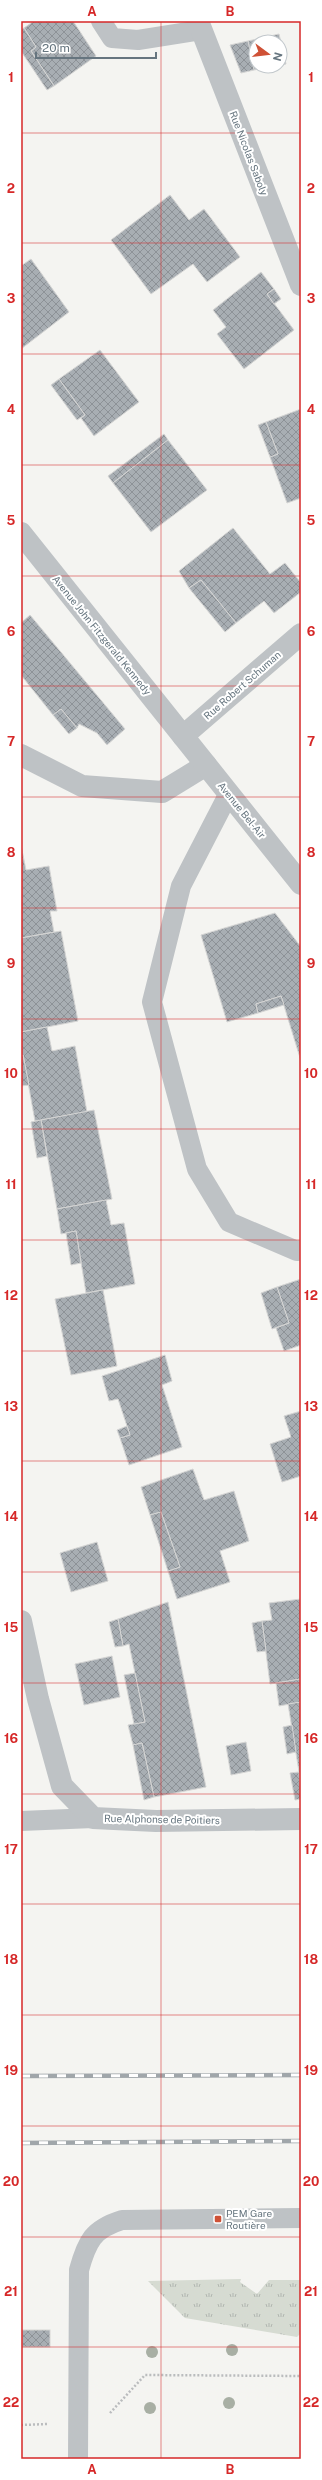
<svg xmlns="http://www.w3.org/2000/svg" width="322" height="2480" viewBox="0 0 322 2480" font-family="'Public Sans',sans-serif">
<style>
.grass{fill:url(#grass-tufts)}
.building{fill:url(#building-cross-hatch);stroke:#d5d5d4}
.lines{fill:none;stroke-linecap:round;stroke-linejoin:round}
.path{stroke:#babcbe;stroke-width:2.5;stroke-dasharray:2 2;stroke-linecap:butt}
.service{stroke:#bec2c5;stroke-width:20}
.minor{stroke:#bec2c5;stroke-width:22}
.tertiary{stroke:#bec2c5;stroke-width:22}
.rail-casing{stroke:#a0a6aa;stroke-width:4.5}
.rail{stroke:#fff;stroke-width:3;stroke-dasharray:9;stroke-linecap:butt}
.tree{fill:#a8afa4}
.grid{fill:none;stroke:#d62828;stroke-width:1;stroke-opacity:0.55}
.poi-dot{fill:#cf5136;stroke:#fff;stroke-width:1.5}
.labels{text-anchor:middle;stroke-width:4;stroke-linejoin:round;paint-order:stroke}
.street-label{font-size:10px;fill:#66757f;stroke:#fff}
.poi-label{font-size:10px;fill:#66757f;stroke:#fff;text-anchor:start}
.neatline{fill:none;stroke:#d62828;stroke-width:1.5}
.grid-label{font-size:13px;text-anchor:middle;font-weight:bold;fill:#d62828}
</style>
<defs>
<pattern id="grass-tufts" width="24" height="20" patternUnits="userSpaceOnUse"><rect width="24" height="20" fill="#d6dbd2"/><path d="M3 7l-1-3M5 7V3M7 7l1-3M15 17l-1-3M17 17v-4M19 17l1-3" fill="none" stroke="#b1b6b0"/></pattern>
<pattern id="building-cross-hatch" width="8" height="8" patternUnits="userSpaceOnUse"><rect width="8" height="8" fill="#a8aeb3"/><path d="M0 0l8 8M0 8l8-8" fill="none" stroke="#8d9297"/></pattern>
</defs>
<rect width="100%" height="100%" fill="#f4f4f1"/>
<polygon class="grass" points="241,2279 240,2282 257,2294 269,2280 301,2280 301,2333 297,2337 185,2318 148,2281"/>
<g class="building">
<polygon points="34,21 73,21 96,56 54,86 31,51 36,47 24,28"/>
<polygon points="24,28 36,47 31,51 54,86 47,90 21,51 21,29"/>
<polygon points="279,34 286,64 280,65 280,42 256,42 256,66 275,66 254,70 248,41"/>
<polygon points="248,41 254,70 241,73 230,45"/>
<polygon points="170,195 189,220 204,209 240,257 207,282 193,264 151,294 111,240"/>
<polygon points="31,259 69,312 21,349 21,266"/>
<polygon points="261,272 274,289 267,294 294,330 244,369 217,334 226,327 213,310"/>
<polygon points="274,289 281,299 274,304 267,294"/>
<polygon points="100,350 139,402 94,436 81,418 85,415 59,379"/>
<polygon points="59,379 85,415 77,420 51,385"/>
<polygon points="301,409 301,498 287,503 270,457 278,454 266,422"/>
<polygon points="266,422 278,454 270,457 258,425"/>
<polygon points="164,434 168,440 113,483 108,476"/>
<polygon points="168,440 207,490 151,532 113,483"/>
<polygon points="233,528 270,574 285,563 301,583 301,592 274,613 264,601 236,623 201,580 189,588 179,571"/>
<polygon points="201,580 236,623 225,632 189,588"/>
<polygon points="30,615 125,729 107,745 97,733 79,724 77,728 61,709 53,715 21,675 21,623"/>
<polygon points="61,709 77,728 69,734 53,715"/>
<polygon points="21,845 26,870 49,866 57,911 50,911 54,932 21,938"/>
<polygon points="275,913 301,947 301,1061 281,996 256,1004 258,1013 227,1022 201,935"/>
<polygon points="61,931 78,1021 21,1032 21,938"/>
<polygon points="281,996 284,1005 258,1013 256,1004"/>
<polygon points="47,1027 52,1051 75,1046 87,1112 35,1121 23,1055 21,1056 21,1032"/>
<polygon points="23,1055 29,1085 21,1086 21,1056"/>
<polygon points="94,1110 112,1199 57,1209 41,1120"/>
<polygon points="41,1120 47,1156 37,1158 31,1122"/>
<polygon points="106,1200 111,1225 124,1223 135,1284 86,1293 76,1231 61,1234 57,1209"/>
<polygon points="76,1231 81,1263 71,1265 66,1233"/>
<polygon points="301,1279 301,1345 284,1351 276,1328 289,1323 277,1287"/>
<polygon points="277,1287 289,1323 272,1329 261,1293"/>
<polygon points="103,1290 117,1366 71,1375 55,1299"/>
<polygon points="165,1355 172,1381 162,1385 182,1447 129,1465 120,1438 130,1435 118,1399 109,1401 102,1376"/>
<polygon points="301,1411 301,1476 282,1482 270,1444 291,1437 284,1416"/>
<polygon points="127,1426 130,1435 120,1438 117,1430"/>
<polygon points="193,1469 204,1500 234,1491 249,1541 220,1551 230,1582 177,1599 168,1571 180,1567 161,1512 150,1515 141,1487"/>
<polygon points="161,1512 180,1567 168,1571 150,1515"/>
<polygon points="97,1542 108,1581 71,1592 60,1553"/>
<polygon points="301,1599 301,1679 270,1684 262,1621 272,1620 269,1603"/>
<polygon points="168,1602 206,1787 154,1797 142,1743 133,1745 128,1725 145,1722 129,1644 123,1646 118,1619"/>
<polygon points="118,1619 123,1646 115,1647 109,1622"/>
<polygon points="262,1621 266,1651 257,1652 252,1623"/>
<polygon points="112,1656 120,1697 84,1705 75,1664"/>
<polygon points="135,1673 145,1722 134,1724 124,1675"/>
<polygon points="301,1679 301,1702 279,1706 276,1683"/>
<polygon points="301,1702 301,1784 288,1704"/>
<polygon points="292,1725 296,1752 287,1754 283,1727"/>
<polygon points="246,1742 251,1771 231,1775 226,1746"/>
<polygon points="142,1743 154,1797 144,1800 133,1745"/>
<polygon points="299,1772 301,1799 295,1800 290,1773"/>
<rect x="22" y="2330" width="28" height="17"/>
</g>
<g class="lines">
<g class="path">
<polyline points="110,2413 145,2375 301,2376"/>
<polyline points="21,2425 48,2424"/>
</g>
<g class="service">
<polyline points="101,21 112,38 138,40 201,30"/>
<polyline points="229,793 181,886 152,1002 197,1169 229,1222 297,1251 301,1250"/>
<polyline points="21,1821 93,1818"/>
<path d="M 78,2459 L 79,2270 C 87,2241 93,2229 122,2220 L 301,2218"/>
</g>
<g class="minor">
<polyline points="198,21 301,285"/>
<polyline points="183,736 301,634"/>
<polyline points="21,755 82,786 162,792 206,765"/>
<polyline points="21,1621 38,1699 62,1786 93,1818 156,1821 301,1819"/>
</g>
<polyline class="tertiary" points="21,533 301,884"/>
<defs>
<g id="rail">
<polyline points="21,2076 301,2075"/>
<polyline points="21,2143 301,2141"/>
</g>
</defs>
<use href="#rail" class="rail-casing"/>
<use href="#rail" class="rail"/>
</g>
<g class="tree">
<circle cx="232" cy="2350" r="6"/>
<circle cx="152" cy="2352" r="6"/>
<circle cx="229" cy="2403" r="6"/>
<circle cx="150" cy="2408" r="6"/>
</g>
<path class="grid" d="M 161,21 L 161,2459M 21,133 L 301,133M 21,243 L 301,243M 21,354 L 301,354M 21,465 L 301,465M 21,576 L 301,576M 21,686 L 301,686M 21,797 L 301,797M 21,908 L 301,908M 21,1019 L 301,1019M 21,1129 L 301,1129M 21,1240 L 301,1240M 21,1351 L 301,1351M 21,1461 L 301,1461M 21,1572 L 301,1572M 21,1683 L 301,1683M 21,1794 L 301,1794M 21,1904 L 301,1904M 21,2015 L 301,2015M 21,2126 L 301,2126M 21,2237 L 301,2237M 21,2347 L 301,2347"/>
<rect class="poi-dot" x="214" y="2215" width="8" height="8" rx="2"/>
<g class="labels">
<g class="street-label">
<text transform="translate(249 153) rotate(69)" y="4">Rue Nicolas Saboly</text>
<text transform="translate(102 635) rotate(51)" y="4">Avenue John Fitzgerald Kennedy</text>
<text transform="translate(242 685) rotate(-41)" y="4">Rue Robert Schuman</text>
<text transform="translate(242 810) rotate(51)" y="4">Avenue Bel-Air</text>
<text transform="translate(162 1819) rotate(1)" y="4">Rue Alphonse de Poitiers</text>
</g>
<g class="poi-label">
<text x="226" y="2217">PEM Gare<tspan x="226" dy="12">Routière</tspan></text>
</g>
</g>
<rect width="322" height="2480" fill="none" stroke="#ffffff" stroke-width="44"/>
<g transform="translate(268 54) rotate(105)"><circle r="19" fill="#ffffff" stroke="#c2c8cc"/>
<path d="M0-3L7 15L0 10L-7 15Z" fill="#cf5136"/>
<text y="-6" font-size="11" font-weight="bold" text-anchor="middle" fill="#66757f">N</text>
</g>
<path d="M36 52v6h120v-6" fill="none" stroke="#66757f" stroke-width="2"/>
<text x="42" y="52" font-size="12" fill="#66757f" stroke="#ffffff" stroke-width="3" paint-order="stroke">20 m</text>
<rect x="22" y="22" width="278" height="2436" class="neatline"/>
<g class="grid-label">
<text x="92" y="16">A</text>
<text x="230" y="16">B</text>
<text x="11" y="82">1</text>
<text x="311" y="82">1</text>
<text x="11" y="193">2</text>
<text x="311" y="193">2</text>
<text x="11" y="303">3</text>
<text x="311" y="303">3</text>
<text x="11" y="414">4</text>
<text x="311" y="414">4</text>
<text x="11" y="525">5</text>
<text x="311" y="525">5</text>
<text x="11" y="636">6</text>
<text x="311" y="636">6</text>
<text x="11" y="746">7</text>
<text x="311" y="746">7</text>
<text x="11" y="857">8</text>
<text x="311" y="857">8</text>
<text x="11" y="968">9</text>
<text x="311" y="968">9</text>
<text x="11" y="1078">10</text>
<text x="311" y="1078">10</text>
<text x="11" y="1189">11</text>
<text x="311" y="1189">11</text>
<text x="11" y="1300">12</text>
<text x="311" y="1300">12</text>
<text x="11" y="1411">13</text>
<text x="311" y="1411">13</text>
<text x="11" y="1521">14</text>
<text x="311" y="1521">14</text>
<text x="11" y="1632">15</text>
<text x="311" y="1632">15</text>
<text x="11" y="1743">16</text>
<text x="311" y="1743">16</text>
<text x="11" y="1854">17</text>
<text x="311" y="1854">17</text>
<text x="11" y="1964">18</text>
<text x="311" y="1964">18</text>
<text x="11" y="2075">19</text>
<text x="311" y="2075">19</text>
<text x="11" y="2186">20</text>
<text x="311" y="2186">20</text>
<text x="11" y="2296">21</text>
<text x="311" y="2296">21</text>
<text x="11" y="2407">22</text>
<text x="311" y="2407">22</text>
<text x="92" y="2474">A</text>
<text x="230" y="2474">B</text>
</g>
</svg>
